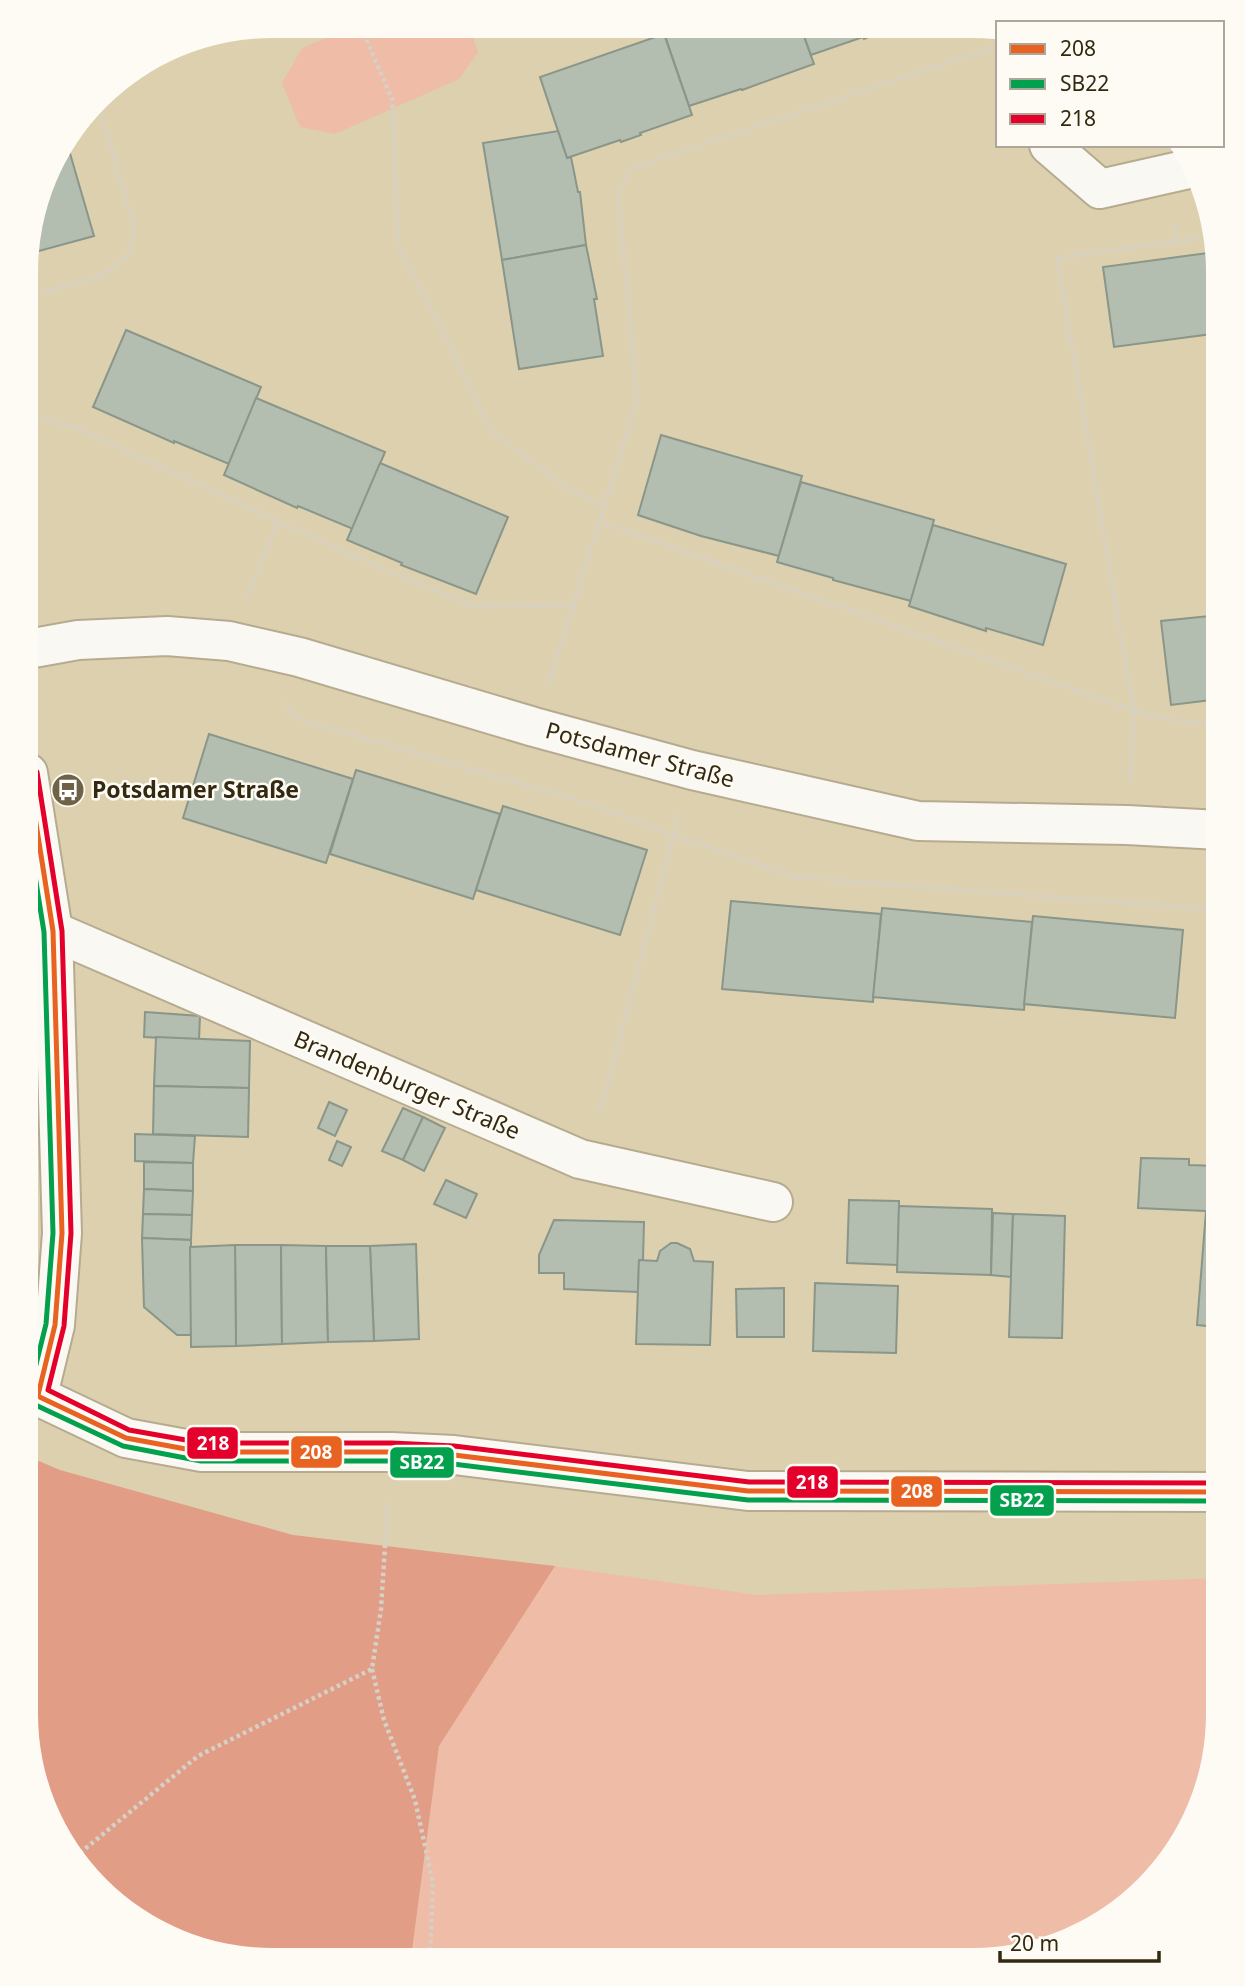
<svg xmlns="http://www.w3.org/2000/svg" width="1245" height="1986" viewBox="0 0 1245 1986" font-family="'Noto Sans',sans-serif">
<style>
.green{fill:#eebca7}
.forest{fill:#e19d85}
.building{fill:#b3bdb0;stroke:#8a9689;stroke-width:2}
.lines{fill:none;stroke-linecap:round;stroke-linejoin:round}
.street-casing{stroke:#b6ab90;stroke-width:42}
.secondary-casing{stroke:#b6ab90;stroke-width:42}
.path{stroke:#d5d1c7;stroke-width:4.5;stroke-dasharray:3.5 3.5;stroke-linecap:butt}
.street{stroke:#faf8f3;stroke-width:38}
.secondary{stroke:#faf8f3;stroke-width:38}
.bus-1-casing{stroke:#fefbf5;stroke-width:10}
.bus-2-casing{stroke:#fefbf5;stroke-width:10}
.bus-3-casing{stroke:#fefbf5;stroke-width:10}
.bus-1{stroke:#e86221;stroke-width:5}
.bus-2{stroke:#03a04e;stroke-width:5}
.bus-3{stroke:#e4002b;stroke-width:5}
.labels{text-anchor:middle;stroke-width:5;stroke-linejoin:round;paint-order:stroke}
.street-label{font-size:23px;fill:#332910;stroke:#fefbf5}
.poi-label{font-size:23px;font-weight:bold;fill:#332910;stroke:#fefbf5;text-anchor:start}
.line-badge{stroke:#fefbf5;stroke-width:2.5}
.badge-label{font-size:19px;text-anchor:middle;font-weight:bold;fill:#fff}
</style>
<rect width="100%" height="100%" fill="#ddd0ae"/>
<g class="green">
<polygon points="354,26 469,27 478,52 459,79 335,134 300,127 282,83 302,48"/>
<polygon points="555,1566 757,1595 1218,1578 1218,1730 1200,1808 1168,1863 1067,1941 973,1960 411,1958 439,1746"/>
</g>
<polygon class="forest" points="27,1456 60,1470 293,1535 555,1566 439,1746 411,1958 240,1958 123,1909 45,1808 26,1714"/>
<g class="building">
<polygon points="662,27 801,28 814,64 742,90 741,89 689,106"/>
<polygon points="801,28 889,28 864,39 863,37 811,55"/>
<polygon points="664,34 692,115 640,133 641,135 621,142 620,140 567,158 540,77"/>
<polygon points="558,131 567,158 571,157 578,192 580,192 586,245 502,260 483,143"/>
<polygon points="67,143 94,236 28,254 28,240 52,163"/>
<polygon points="586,245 597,299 594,299 603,356 519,369 502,260"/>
<polygon points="1215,252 1219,272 1219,333 1114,347 1103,267"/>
<polygon points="126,330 261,387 229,464 174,441 174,443 93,407"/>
<polygon points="256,398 385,452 353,529 298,506 297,508 224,475"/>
<polygon points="661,435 802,476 779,556 701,536 638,515"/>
<polygon points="380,463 508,517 476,594 401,565 402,563 347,540"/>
<polygon points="801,482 934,520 911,601 833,580 833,578 777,562"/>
<polygon points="933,525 1066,564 1043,645 986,628 986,631 909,606"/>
<polygon points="1219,615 1219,699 1171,705 1161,621"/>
<polygon points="209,734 353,779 326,863 183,818"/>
<polygon points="356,770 500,814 473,899 330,854"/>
<polygon points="503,806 647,850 620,935 476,890"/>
<polygon points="731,901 881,914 873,1002 722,989"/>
<polygon points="882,908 1032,922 1024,1010 873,997"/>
<polygon points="1033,916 1183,930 1175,1018 1024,1004"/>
<polygon points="145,1012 200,1016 199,1040 144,1037"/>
<polygon points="156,1037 250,1041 249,1088 154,1086"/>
<polygon points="154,1086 249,1088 248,1137 153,1134"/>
<polygon points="329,1102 347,1110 335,1136 318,1128"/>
<polygon points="403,1108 423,1117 403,1160 382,1151"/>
<polygon points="423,1117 445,1128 424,1171 403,1160"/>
<polygon points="135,1134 195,1136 193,1163 135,1161"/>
<polygon points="337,1141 351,1147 342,1166 329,1160"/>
<polygon points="1141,1158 1189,1159 1189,1165 1218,1166 1218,1327 1197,1325 1206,1211 1138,1208"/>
<polygon points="144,1162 193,1163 193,1191 144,1189"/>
<polygon points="446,1180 477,1194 466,1218 434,1204"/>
<polygon points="144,1189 193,1191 192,1215 143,1214"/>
<polygon points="849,1200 899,1201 898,1265 847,1263"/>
<polygon points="899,1206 992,1209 991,1275 897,1272"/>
<polygon points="993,1213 1013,1214 1011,1277 991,1275"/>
<polygon points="143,1214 192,1215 191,1240 142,1238"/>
<polygon points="1013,1214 1065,1216 1062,1338 1009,1337"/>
<polygon points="554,1220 644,1222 643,1260 639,1260 638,1292 564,1289 564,1273 539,1273 539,1255"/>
<polygon points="142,1238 191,1240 191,1335 177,1335 144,1307"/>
<polygon points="671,1243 677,1243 690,1249 694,1261 713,1262 710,1345 636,1344 639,1260 657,1261 660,1251"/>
<polygon points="416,1244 419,1339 374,1341 370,1246"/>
<polygon points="235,1245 281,1245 282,1344 236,1346"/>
<polygon points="235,1245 236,1346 191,1347 190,1247"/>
<polygon points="281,1245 326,1246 328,1342 282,1344"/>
<polygon points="326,1246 370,1246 374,1341 328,1342"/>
<polygon points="815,1283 898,1286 896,1353 813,1351"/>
<polygon points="784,1288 784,1337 737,1337 736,1289"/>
</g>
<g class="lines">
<defs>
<g id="street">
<polyline points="1049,145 1100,189 1193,168"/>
<polyline points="28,649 78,640 167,636 229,641 299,657 534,727 692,770 918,821 1127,825 1219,830"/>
<polyline points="28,773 53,931 62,1233 55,1325 38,1395"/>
<polyline points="53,931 580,1159 773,1202"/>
</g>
<polyline id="secondary" points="27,1391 126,1438 202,1452 392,1452 454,1455 748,1491 1218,1492"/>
</defs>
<use href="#street" class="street-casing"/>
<use href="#secondary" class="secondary-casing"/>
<g class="path">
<polyline points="361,27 392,99 399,249 443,331 490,429 569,490 604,505"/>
<polyline points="1176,241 1212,237"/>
<polyline points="28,296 103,275 128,255 135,229 98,103"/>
<polyline points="28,418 41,418 77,428 356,557 475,607 572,605"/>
<polyline points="598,521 1134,711 1057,258 1176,241 1174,220"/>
<polyline points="246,598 278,522"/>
<polyline points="549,683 637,401 618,192 632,168 998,46"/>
<polyline points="288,702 286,707 299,719 590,804 673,835 796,877 1219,910"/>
<polyline points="1130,779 1134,711 1177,721 1219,723"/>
<polyline points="598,1113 606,1091 679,814"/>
<polyline points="372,1669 384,1720 415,1800 433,1883 430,1958"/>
<polyline points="80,1853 198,1756 372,1669 381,1609 388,1500"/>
</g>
<use href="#street" class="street"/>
<use href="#secondary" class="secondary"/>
<defs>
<g id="bus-1">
<polyline points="28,773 53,931 62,1233 55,1325 38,1395"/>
<polyline points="27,1391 126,1438 202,1452 392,1452 454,1455 748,1491 1218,1492"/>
</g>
<g id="bus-2">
<polyline points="27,826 44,932 53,1233 46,1324 29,1393"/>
<polyline points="27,1401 123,1446 201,1461 392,1461 453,1464 748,1500 1218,1501"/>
</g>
<polyline id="bus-3" points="37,772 62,931 71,1233 64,1326 48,1390 129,1430 203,1443 392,1443 454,1446 749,1482 1218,1483"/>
</defs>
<use href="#bus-1" class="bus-1-casing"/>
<use href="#bus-2" class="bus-2-casing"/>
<use href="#bus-3" class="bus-3-casing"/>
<use href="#bus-1" class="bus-1"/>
<use href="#bus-2" class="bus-2"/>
<use href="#bus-3" class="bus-3"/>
</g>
<defs>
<symbol id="bus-disc" viewBox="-11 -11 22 22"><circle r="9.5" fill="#6e6347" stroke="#fefbf5"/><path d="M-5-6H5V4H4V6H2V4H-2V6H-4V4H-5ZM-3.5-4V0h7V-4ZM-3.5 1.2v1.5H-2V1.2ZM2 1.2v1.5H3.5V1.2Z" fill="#fff"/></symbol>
</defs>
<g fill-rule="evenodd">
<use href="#bus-disc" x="49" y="771" width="38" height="38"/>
</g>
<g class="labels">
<g class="street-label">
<text transform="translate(640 755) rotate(15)" y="8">Potsdamer Straße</text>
<text transform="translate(407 1085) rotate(23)" y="8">Brandenburger Straße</text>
</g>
<g class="poi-label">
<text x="92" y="798">Potsdamer Straße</text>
</g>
</g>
<path d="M0 0H1245V1986H0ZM272 38H972A234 234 0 0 1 1206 272V1714A234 234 0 0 1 972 1948H272A234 234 0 0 1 38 1714V272A234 234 0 0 1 272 38Z" fill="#fefbf5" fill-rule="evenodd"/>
<g class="line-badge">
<rect x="186" y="1426" width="53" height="34" rx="7" fill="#e4002b"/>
<rect x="290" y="1435" width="53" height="34" rx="7" fill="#e86221"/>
<rect x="389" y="1446" width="66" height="33" rx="7" fill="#03a04e"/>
<rect x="786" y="1465" width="53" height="34" rx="7" fill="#e4002b"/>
<rect x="890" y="1475" width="53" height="33" rx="7" fill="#e86221"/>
<rect x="989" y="1484" width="66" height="33" rx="7" fill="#03a04e"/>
</g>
<g class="badge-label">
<text x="213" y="1450">218</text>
<text x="316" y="1459">208</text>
<text x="422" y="1469">SB22</text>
<text x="812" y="1489">218</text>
<text x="917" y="1498">208</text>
<text x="1022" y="1507">SB22</text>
</g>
<rect x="996" y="21" width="228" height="126" fill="#fefbf5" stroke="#ada799" stroke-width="2"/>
<rect x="1010" y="44" width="35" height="10" fill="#e86221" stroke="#ada799" stroke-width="2"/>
<text x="1060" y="56" font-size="21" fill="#332910">208</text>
<rect x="1010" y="79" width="35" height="10" fill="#03a04e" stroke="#ada799" stroke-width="2"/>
<text x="1060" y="91" font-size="21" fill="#332910">SB22</text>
<rect x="1010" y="114" width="35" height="10" fill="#e4002b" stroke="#ada799" stroke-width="2"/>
<text x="1060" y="126" font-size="21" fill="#332910">218</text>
<path d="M1000 1951v10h159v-10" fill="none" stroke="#332910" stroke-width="3.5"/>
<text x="1010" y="1951" font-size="21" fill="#332910" stroke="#fefbf5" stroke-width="5" paint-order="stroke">20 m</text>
</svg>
